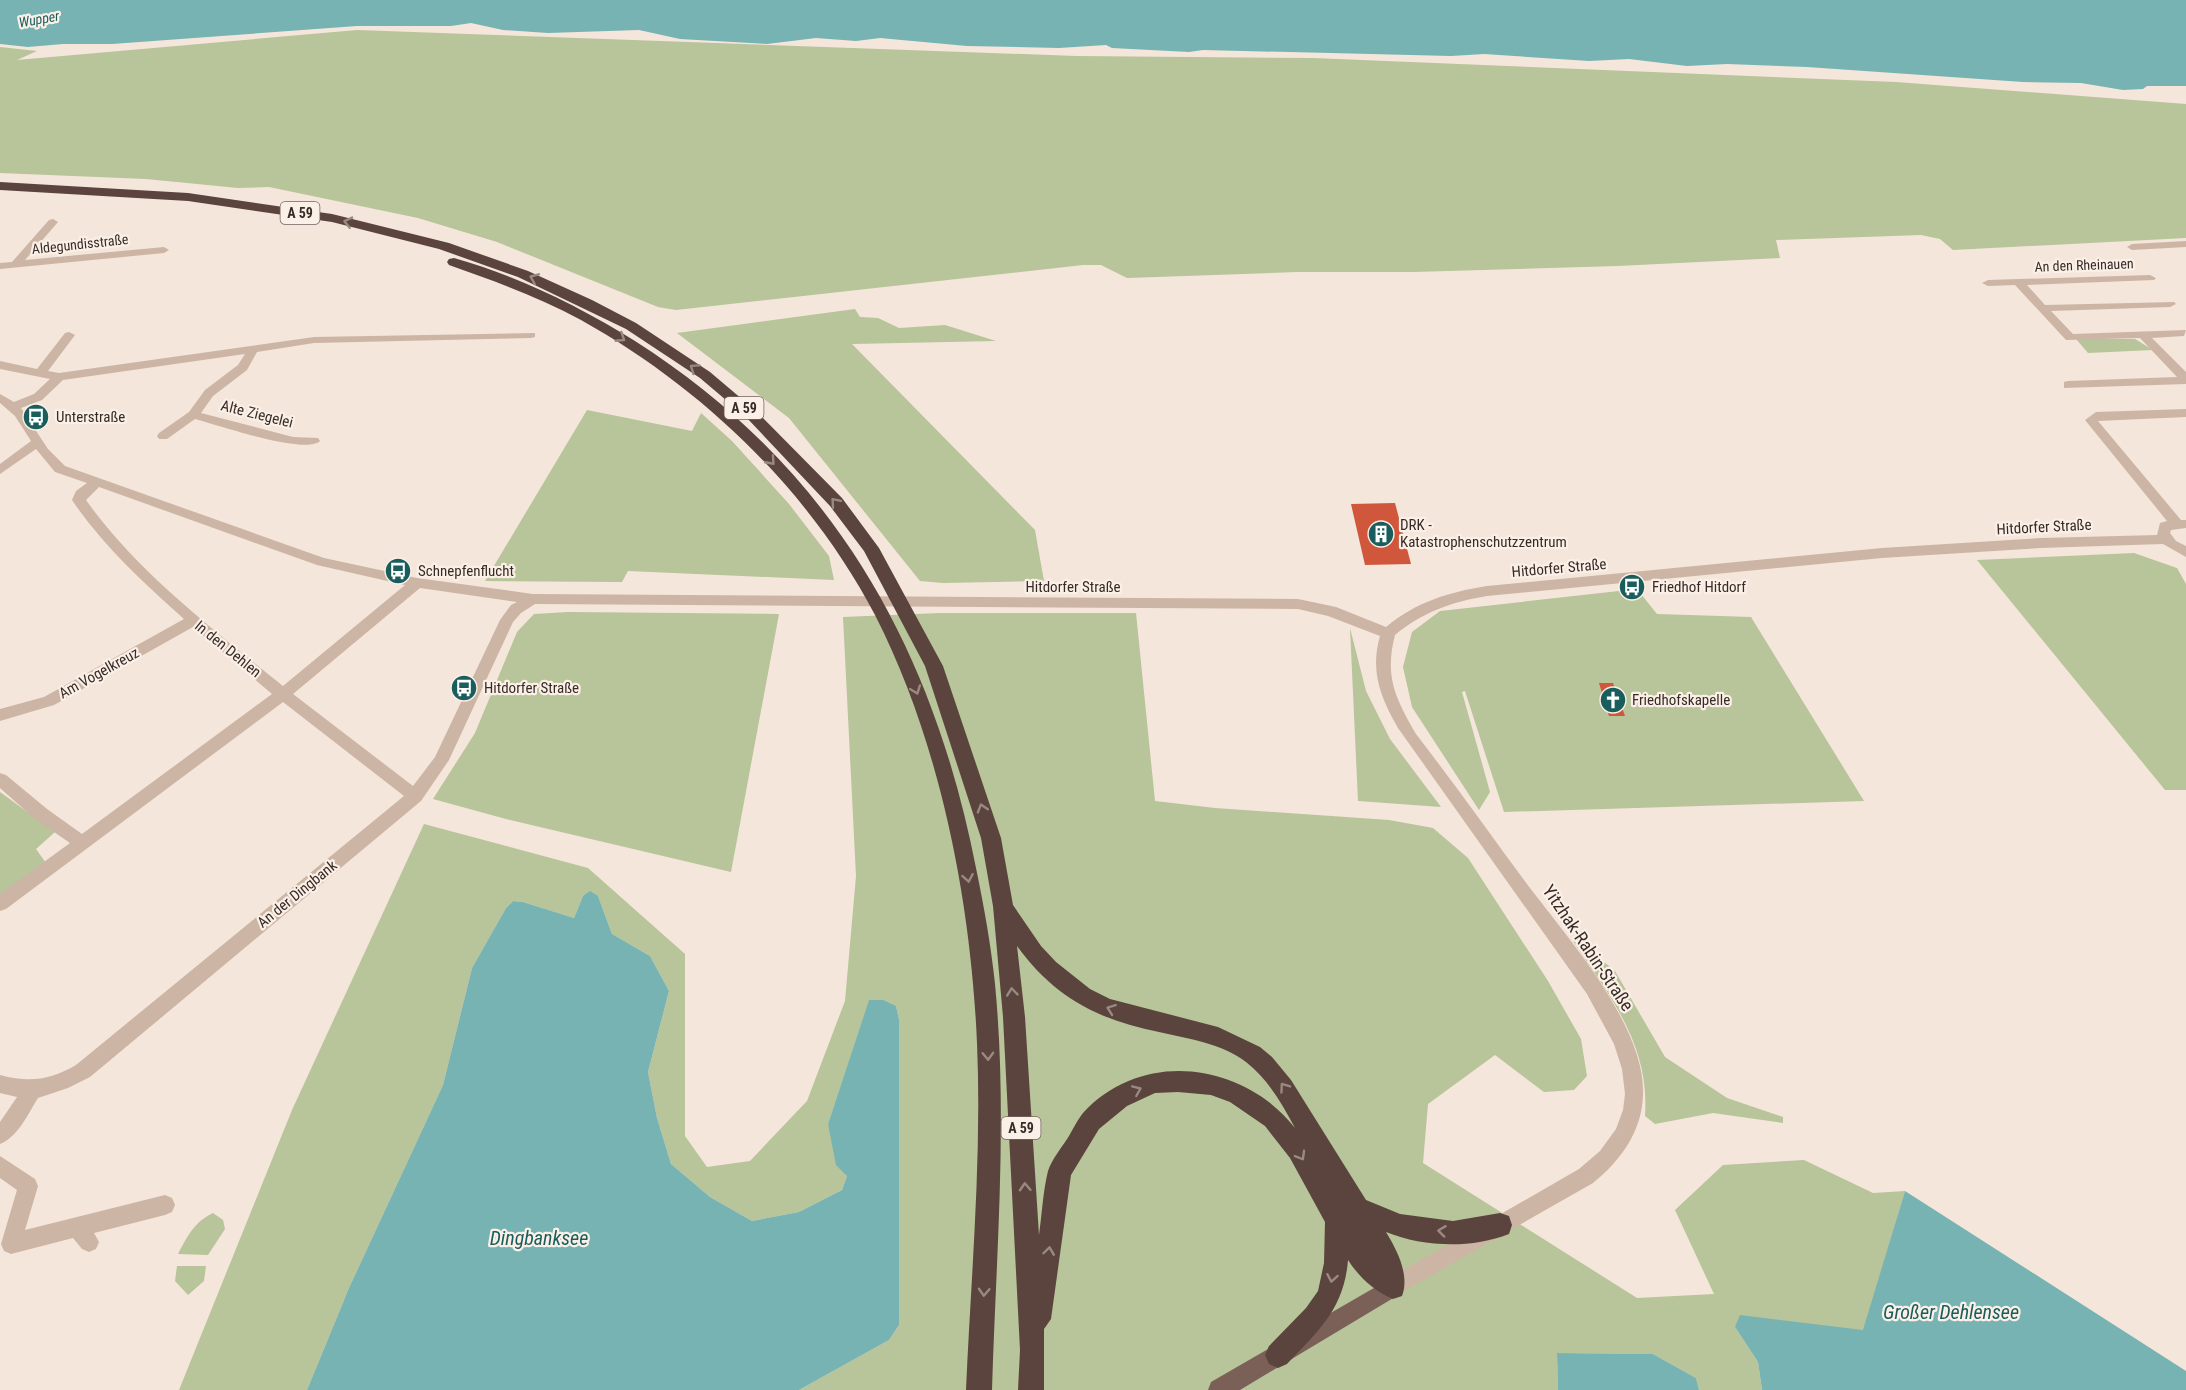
<svg xmlns="http://www.w3.org/2000/svg" width="2186" height="1390" viewBox="0 0 2186 1390" font-family="'Roboto Condensed',sans-serif">
<style>
.green{fill:#b8c499}
.water{fill:#76b3b2}
.building{fill:#d0563c}
.lines{fill:none;stroke-linecap:round;stroke-linejoin:round}
.minor{fill:#cdb5a5;fill-rule:evenodd}
.major{fill:#7b6057;fill-rule:evenodd}
.highway{fill:#5a443d;fill-rule:evenodd}
.oneway{stroke:#9a8981}
.labels{text-anchor:middle;stroke-width:4.5;stroke-linejoin:round;paint-order:stroke}
.far-water-label{font-size:14px;font-style:italic;fill:#195d5d;stroke:#fbf0e7}
.shield{fill:#fbf0e7;stroke:#726661;stroke-width:1.5}
.shield-label{font-size:14px;font-weight:bold;fill:#382b27}
.far-street-label{font-size:14px;fill:#382b27;stroke:#fbf0e7}
.street-label{font-size:15px;fill:#382b27;stroke:#fbf0e7}
.poi-label{font-size:15px;fill:#382b27;stroke:#fbf0e7;text-anchor:start}
.near-street-label{font-size:18px;fill:#382b27;stroke:#fbf0e7}
.near-water-label{font-size:20px;font-style:italic;fill:#195d5d;stroke:#fbf0e7}
</style>
<rect width="100%" height="100%" fill="#f4e6da"/>
<g class="green">
<polygon points="357,30 1076,56 1313,58 1896,82 2186,104 2186,238 1953,250 1940,239 1921,235 1776,240 1780,258 1618,266 1414,272 1297,272 1127,278 1101,265 1083,265 676,310 658,307 497,242 418,218 269,187 238,188 146,179 0,173 0,47 37,51 17,60"/>
<polygon points="855,309 860,317 878,318 899,328 945,325 996,341 852,344 1035,530 1044,581 943,583 920,581 789,418 677,333"/>
<polygon points="2076,339 2135,339 2153,350 2088,353"/>
<polygon points="587,410 692,431 701,413 732,441 789,504 829,556 834,580 628,571 622,582 485,581"/>
<polygon points="2134,553 2177,568 2186,584 2186,790 2165,790 1977,560"/>
<polygon points="1637,589 1657,614 1751,617 1864,801 1504,812 1465,691 1462,692 1490,792 1479,810 1412,707 1403,667 1412,632 1440,611"/>
<polygon points="568,612 779,614 731,872 506,819 433,799 475,733 517,632 534,614"/>
<polygon points="940,613 1136,613 1155,801 1215,808 1389,820 1433,828 1468,858 1548,981 1581,1039 1587,1076 1574,1090 1544,1092 1495,1055 1428,1104 1423,1163 1637,1298 1714,1294 1675,1210 1723,1165 1804,1160 1873,1193 1905,1191 1864,1330 1735,1327 1758,1362 1762,1390 1699,1390 1696,1378 1653,1354 1557,1353 1558,1390 799,1390 889,1340 899,1325 899,1019 896,1006 869,1001 828,1124 847,1176 842,1190 799,1212 752,1221 710,1197 671,1164 657,1118 648,1072 669,991 650,956 612,934 598,896 583,896 574,918 523,902 513,901 506,908 472,968 443,1085 349,1288 307,1390 179,1390 292,1110 424,824 588,868 685,954 685,1136 707,1167 750,1161 807,1101 845,1001 856,876 843,617"/>
<polygon points="1350,628 1366,691 1390,739 1441,807 1358,801"/>
<polygon points="0,792 55,832 36,849 46,863 0,897"/>
<path d="M 1576,939 L 1615,971 L 1665,1057 L 1727,1098 L 1783,1117 L 1783,1123 L 1713,1113 L 1655,1124 L 1645,1116 C 1650,1044 1610,997 1573,941 Z"/>
<path d="M 213,1213 L 223,1220 L 225,1229 L 208,1255 L 178,1254 C 187,1237 194,1222 213,1213 Z"/>
<polygon points="177,1266 206,1266 204,1281 188,1295 175,1281"/>
</g>
<g class="water">
<polygon points="0,0 2186,0 2186,86 2147,86 2143,89 2123,90 2081,83 2023,82 1807,67 1727,64 1687,66 1629,59 1589,61 1484,54 1451,56 1203,50 1189,52 1112,48 1106,45 1059,48 967,46 880,38 856,41 816,38 767,44 680,39 639,30 548,33 503,30 471,23 451,26 357,26 112,44 63,44 28,47 0,44"/>
<polygon points="590,891 598,896 612,934 650,956 669,991 648,1072 657,1118 671,1164 710,1197 752,1221 799,1212 842,1190 847,1176 836,1165 828,1124 869,1000 883,1000 896,1006 899,1019 899,1325 889,1340 799,1390 307,1390 349,1288 443,1085 472,968 506,908 513,901 523,902 574,918 583,896"/>
<polygon points="1905,1191 2186,1371 2186,1390 1762,1390 1758,1362 1735,1327 1740,1315 1863,1330"/>
<polygon points="1557,1353 1653,1354 1696,1378 1699,1390 1558,1390"/>
</g>
<g class="building">
<polygon points="1395,503 1411,564 1365,565 1351,504"/>
<polygon points="1599,683 1613,683 1625,716 1609,716"/>
</g>
<g class="lines">
<g class="minor">
<polygon points="53,219 58,222 25,260 164,247 169,250 164,253 0,269 0,263 12,262 49,220"/>
<polygon points="2186,241 2186,247 2132,250 2127,247 2132,244"/>
<polygon points="2150,275 2156,278 2154,280 2027,285 2045,305 2174,302 2176,304 2170,307 2051,311 2073,334 2186,330 2184,336 2152,338 2186,372 2186,384 2064,388 2064,382 2068,381 2177,377 2140,338 2066,340 2015,285 1988,286 1982,283 1988,280"/>
<path d="M 69,332 L 75,335 L 48,371 L 59,373 L 314,337 L 535,333 L 535,337 L 531,338 L 314,343 L 257,352 L 247,370 L 213,396 L 201,413 L 293,437 L 318,438 L 320,441 C 306,455 217,425 195,419 L 167,439 L 159,439 L 157,436 L 159,433 L 189,412 L 205,390 L 238,365 L 245,354 L 63,380 L 42,400 L 21,408 L 48,449 L 65,466 L 324,558 L 417,578 L 533,594 L 1298,599 L 1336,607 L 1386,627 C 1416,602 1449,592 1487,586 L 1882,548 L 2041,538 L 2157,535 L 2160,523 L 2167,521 L 2085,420 L 2096,412 L 2186,409 L 2186,417 L 2098,421 L 2181,520 L 2186,520 L 2186,528 L 2171,530 L 2170,533 L 2176,541 L 2186,546 L 2186,557 L 2163,544 L 2041,548 L 1882,558 L 1487,596 C 1451,602 1423,612 1395,635 C 1384,677 1396,699 1416,734 C 1453,782 1488,831 1524,880 C 1565,935 1646,1025 1643,1095 C 1642,1132 1620,1161 1593,1183 L 1393,1297 L 1386,1294 L 1383,1287 L 1386,1280 L 1579,1169 L 1600,1151 L 1616,1129 L 1623,1110 L 1625,1094 L 1622,1069 L 1614,1044 L 1587,994 L 1398,728 C 1380,697 1370,671 1380,636 L 1328,616 L 1298,609 L 535,604 L 521,613 L 513,622 L 449,760 L 421,801 L 90,1077 L 68,1088 L 38,1098 C 28,1114 18,1137 0,1144 L 0,1122 L 17,1097 L 0,1093 L 0,1075 C 30,1083 50,1080 76,1065 L 404,796 L 283,702 L 6,909 L 0,911 L 0,894 L 70,843 L 35,819 L 0,788 L 0,773 L 6,775 L 47,809 L 82,834 L 272,694 L 193,627 L 54,705 L 0,721 L 0,709 L 44,697 L 184,619 C 144,583 102,545 72,500 L 76,491 L 87,483 L 55,472 L 36,449 L 0,474 L 0,464 L 31,441 L 15,416 L 0,403 L 0,394 L 14,402 L 34,394 L 50,379 L 0,369 L 0,361 L 37,369 L 65,333 ZM 99,487 L 317,565 L 405,585 L 283,686 C 215,631 136,571 86,500 ZM 420,588 L 517,602 L 511,605 L 500,620 L 435,757 L 413,786 L 293,694 Z"/>
<polygon points="0,1156 35,1179 38,1186 25,1230 165,1195 172,1198 175,1205 172,1212 165,1215 94,1233 99,1242 96,1249 89,1252 82,1249 73,1238 11,1254 4,1251 1,1244 17,1190 0,1178"/>
</g>
<polygon class="major" points="1393,1277 1400,1280 1403,1287 1400,1294 1240,1390 1208,1390 1211,1382"/>
<g class="highway">
<path d="M 0,182 L 188,193 L 332,214 L 449,243 L 528,271 L 592,300 L 636,323 L 710,372 L 756,411 L 842,498 L 879,548 L 943,666 L 1001,838 L 1013,905 L 1041,946 L 1056,962 L 1090,989 L 1110,999 L 1218,1027 L 1260,1047 L 1272,1057 L 1291,1080 L 1366,1200 L 1400,1214 L 1453,1221 L 1500,1213 L 1509,1216 L 1512,1225 L 1509,1234 C 1471,1249 1423,1247 1386,1232 C 1397,1250 1410,1275 1402,1296 L 1393,1299 C 1374,1291 1359,1277 1348,1260 C 1344,1309 1319,1330 1287,1364 L 1278,1368 L 1269,1364 L 1265,1355 L 1269,1346 L 1306,1308 L 1318,1291 L 1324,1263 L 1325,1222 L 1290,1158 L 1265,1126 L 1230,1102 L 1211,1095 L 1178,1092 L 1155,1093 L 1127,1106 L 1099,1129 L 1071,1175 L 1051,1319 L 1044,1329 L 1044,1390 L 1018,1390 L 1020,1350 L 1003,1017 L 993,906 L 981,838 L 925,666 L 864,551 L 830,506 L 746,417 L 700,378 L 626,329 L 518,277 L 439,249 L 332,222 L 188,201 L 0,190 ZM 1017,946 C 1054,997 1098,1020 1159,1032 C 1189,1039 1221,1043 1246,1062 C 1268,1079 1282,1104 1295,1128 C 1244,1063 1143,1048 1083,1113 C 1078,1119 1073,1129 1069,1136 C 1062,1147 1052,1159 1048,1171 C 1043,1191 1042,1214 1039,1235 L 1025,1017 Z"/>
<path d="M 454,258 C 518,276 579,306 635,341 C 831,466 932,644 976,868 C 984,907 991,945 995,984 C 1008,1119 996,1255 992,1390 L 966,1390 C 971,1275 982,1159 977,1043 C 971,901 940,742 875,615 C 810,491 703,388 581,320 C 539,297 494,281 449,265 L 447,262 L 449,259 Z"/>
</g>
</g>
<defs><path id="oneway-chevron" d="M-2-3.5L2.5 0L-2 3.5" fill="none" stroke-width="1.6" stroke-linecap="round" stroke-linejoin="round" transform="scale(1.5)"/></defs>
<g class="oneway">
<use href="#oneway-chevron" transform="translate(348 222) rotate(-167)"/>
<use href="#oneway-chevron" transform="translate(534 278) rotate(-157)"/>
<use href="#oneway-chevron" transform="translate(621 338) rotate(33)"/>
<use href="#oneway-chevron" transform="translate(694 368) rotate(-145)"/>
<use href="#oneway-chevron" transform="translate(771 461) rotate(48)"/>
<use href="#oneway-chevron" transform="translate(835 502) rotate(-131)"/>
<use href="#oneway-chevron" transform="translate(916 690) rotate(70)"/>
<use href="#oneway-chevron" transform="translate(982 808) rotate(-107)"/>
<use href="#oneway-chevron" transform="translate(968 878) rotate(80)"/>
<use href="#oneway-chevron" transform="translate(1012 992) rotate(-96)"/>
<use href="#oneway-chevron" transform="translate(1111 1009) rotate(-160)"/>
<use href="#oneway-chevron" transform="translate(988 1056) rotate(88)"/>
<use href="#oneway-chevron" transform="translate(1284 1087) rotate(-125)"/>
<use href="#oneway-chevron" transform="translate(1137 1090) rotate(-23)"/>
<use href="#oneway-chevron" transform="translate(1301 1156) rotate(60)"/>
<use href="#oneway-chevron" transform="translate(1025 1187) rotate(-93)"/>
<use href="#oneway-chevron" transform="translate(1442 1231) rotate(-173)"/>
<use href="#oneway-chevron" transform="translate(1049 1251) rotate(-82)"/>
<use href="#oneway-chevron" transform="translate(1332 1278) rotate(100)"/>
<use href="#oneway-chevron" transform="translate(984 1292) rotate(93)"/>
</g>
<defs>
<symbol id="bus-disc" viewBox="-11 -11 22 22"><circle r="9.5" fill="#195d5d" stroke="#fbf0e7"/><path d="M-5-6H5V4H4V6H2V4H-2V6H-4V4H-5ZM-3.5-4V0h7V-4ZM-3.5 1.2v1.5H-2V1.2ZM2 1.2v1.5H3.5V1.2Z" fill="#fff"/></symbol>
<symbol id="building-disc" viewBox="-11 -11 22 22"><circle r="9.5" fill="#195d5d" stroke="#fbf0e7"/><path d="M-4-6H4V6H1V3H-1V6H-4ZM-2.5-4.3h1.7v1.8h-1.7ZM.8-4.3h1.7v1.8H.8ZM-2.5-1h1.7V.8h-1.7ZM.8-1h1.7V.8H.8Z" fill="#fff"/></symbol>
<symbol id="church-disc" viewBox="-11 -11 22 22"><circle r="9.5" fill="#195d5d" stroke="#fbf0e7"/><path d="M-1.2-6h2.4v3.5h3.3v2.4h-3.3V6h-2.4V-.1h-3.3v-2.4h3.3Z" fill="#fff"/></symbol>
</defs>
<g fill-rule="evenodd">
<use href="#bus-disc" x="21" y="402" width="30" height="30"/>
<use href="#building-disc" x="1366" y="519" width="30" height="30"/>
<use href="#bus-disc" x="383" y="556" width="30" height="30"/>
<use href="#bus-disc" x="1617" y="572" width="30" height="30"/>
<use href="#bus-disc" x="449" y="673" width="30" height="30"/>
<use href="#church-disc" x="1598" y="685" width="30" height="30"/>
</g>
<g class="labels">
<g class="far-water-label">
<text transform="translate(39 19) rotate(-10)" y="5">Wupper</text>
</g>
<g class="shield">
<rect x="280.5" y="202" width="39" height="22" rx="4.5"/>
<rect x="724.5" y="397" width="39" height="22" rx="4.5"/>
<rect x="1001.5" y="1117" width="39" height="22" rx="4.5"/>
</g>
<g class="shield-label">
<text x="300" y="218">A 59</text>
<text x="744" y="413">A 59</text>
<text x="1021" y="1133">A 59</text>
</g>
<g class="far-street-label">
<text transform="translate(80 244) rotate(-6)" y="5">Aldegundisstraße</text>
<text transform="translate(2084 265) rotate(-2)" y="5">An den Rheinauen</text>
</g>
<g class="street-label">
<text transform="translate(257 414) rotate(14)" y="5">Alte Ziegelei</text>
<text transform="translate(2044 527) rotate(-3)" y="5">Hitdorfer Straße</text>
<text transform="translate(1559 568) rotate(-5)" y="5">Hitdorfer Straße</text>
<text x="1073" y="592">Hitdorfer Straße</text>
<text transform="translate(228 649) rotate(39)" y="5">In den Dehlen</text>
<text transform="translate(99 673) rotate(-29)" y="5">Am Vogelkreuz</text>
<text transform="translate(297 894) rotate(-39)" y="5">An der Dingbank</text>
</g>
<g class="poi-label">
<text x="56" y="422">Unterstraße</text>
<text x="1400" y="530">DRK -<tspan x="1400" dy="17">Katastrophenschutzzentrum</tspan></text>
<text x="418" y="576">Schnepfenflucht</text>
<text x="1652" y="592">Friedhof Hitdorf</text>
<text x="484" y="693">Hitdorfer Straße</text>
<text x="1632" y="705">Friedhofskapelle</text>
</g>
<g class="near-street-label">
<text transform="translate(1588 948) rotate(56)" y="6">Yitzhak-Rabin-Straße</text>
</g>
<g class="near-water-label">
<text x="539" y="1245">Dingbanksee</text>
<text x="1951" y="1319">Großer Dehlensee</text>
</g>
</g>
</svg>
